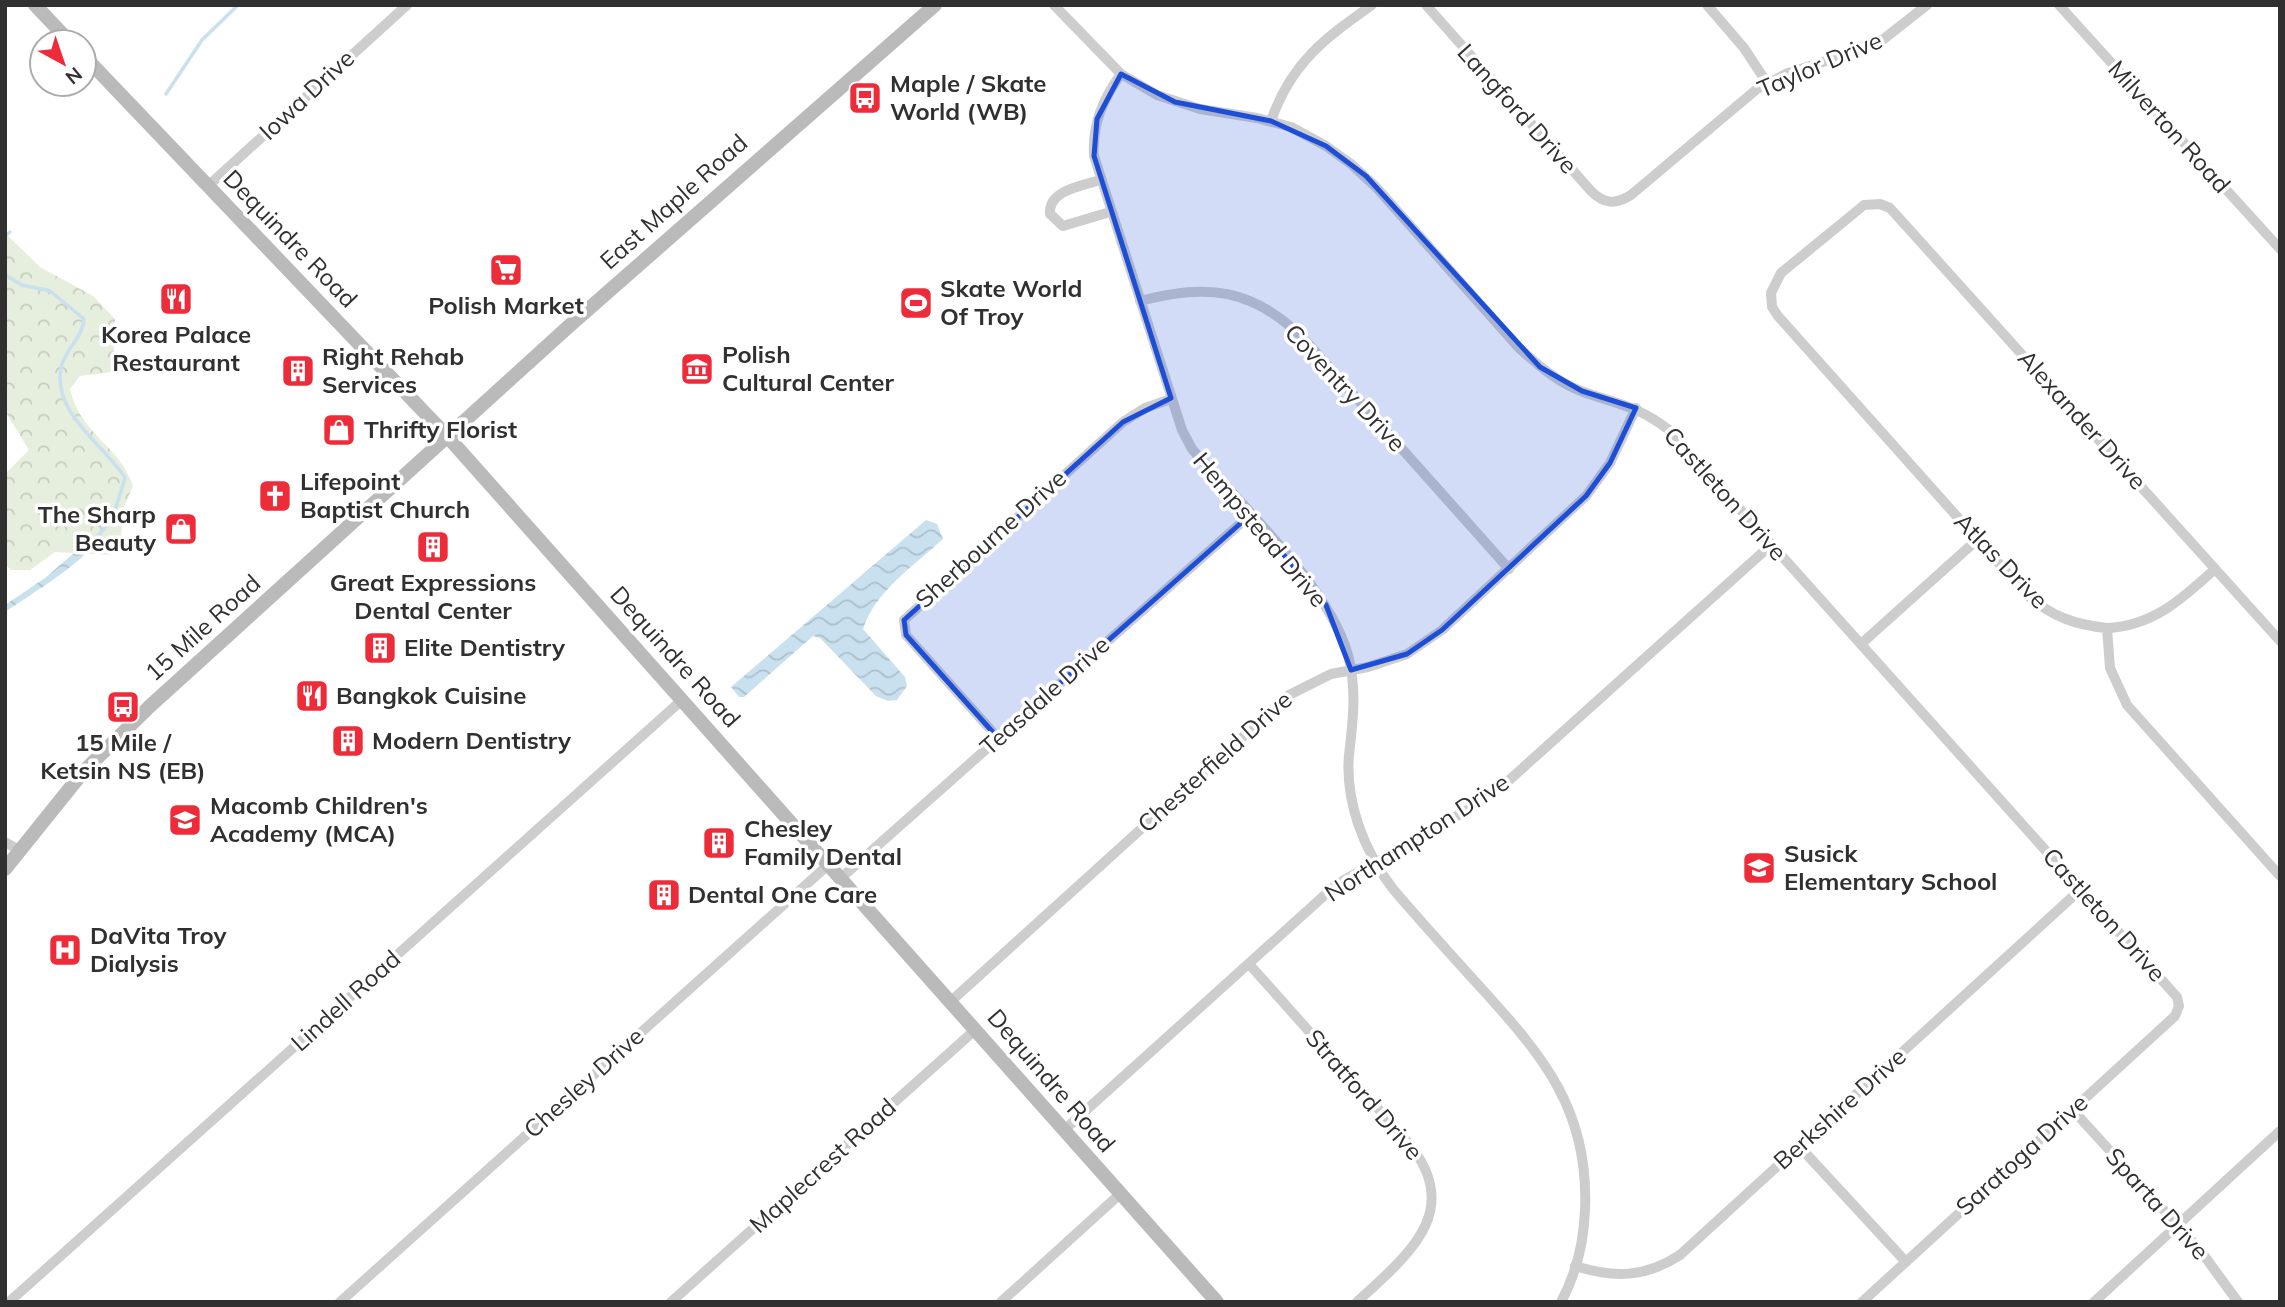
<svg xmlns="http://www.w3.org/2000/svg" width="2285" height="1307" viewBox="0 0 2285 1307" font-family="Mulish,sans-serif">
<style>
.forest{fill:url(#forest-crowns)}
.water{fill:url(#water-waves)}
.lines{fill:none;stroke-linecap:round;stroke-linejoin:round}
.stream{stroke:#c9e0ee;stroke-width:3.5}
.street{stroke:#cdcdcd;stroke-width:10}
.secondary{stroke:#bababa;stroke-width:14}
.marked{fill:#1d4ed8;fill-opacity:0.2;stroke:#1d4ed8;stroke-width:5;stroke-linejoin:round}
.labels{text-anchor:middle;stroke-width:7;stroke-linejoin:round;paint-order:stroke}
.street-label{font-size:24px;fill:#303030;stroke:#fff}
.poi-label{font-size:24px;font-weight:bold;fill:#303030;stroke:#fff;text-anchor:start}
</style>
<defs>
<pattern id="forest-crowns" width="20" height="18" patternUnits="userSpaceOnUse" patternTransform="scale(1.75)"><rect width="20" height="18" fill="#e6eedd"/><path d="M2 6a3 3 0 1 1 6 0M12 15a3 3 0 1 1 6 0" fill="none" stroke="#c6ccbe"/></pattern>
<pattern id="water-waves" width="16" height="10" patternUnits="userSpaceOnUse" patternTransform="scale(1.75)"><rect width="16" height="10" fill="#c9e0ee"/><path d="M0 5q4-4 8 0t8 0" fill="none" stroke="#adc0cc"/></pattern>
</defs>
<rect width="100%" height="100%" fill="#fff"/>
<path class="forest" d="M 5,233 L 40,267 L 93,296 L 115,319 L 113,372 L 80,376 L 70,389 C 80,435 120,445 133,486 L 124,507 L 120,546 L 110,555 L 55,552 L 30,570 L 11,570 L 5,564 L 5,474 L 29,450 L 5,411 Z"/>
<g class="water">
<path d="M 926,520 L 937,524 L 943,539 C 914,566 876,590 863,629 L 905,677 L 907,686 L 897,700 L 888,701 L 876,696 L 820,638 L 813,636 L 744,697 L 739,697 L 731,687 Z"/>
<path d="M 95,535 L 100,538 C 79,566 34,592 5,612 L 5,605 L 45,578 Z"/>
</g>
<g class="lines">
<g class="stream">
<polyline points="166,94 202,40 238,5"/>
<polyline points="5,236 10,232"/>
<path d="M 5,275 L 22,285 L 50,291 L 84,319 C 83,337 65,350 61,367 C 52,414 104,444 125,478 L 112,520 L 94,540"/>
</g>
<g class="street">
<path d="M 1054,5 L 1121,74 L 1157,95 L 1200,109 L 1257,118 L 1291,127 L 1326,146 L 1351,164 L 1376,187 L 1519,348 C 1538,365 1557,382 1581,391 C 1616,404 1637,405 1669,430 L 2177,997 L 2179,1006 L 2175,1016 L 1862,1302"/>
<path d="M 1426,5 L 1591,191 C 1604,204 1615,205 1631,195 L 1757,89 L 1788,73 L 1876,45 L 1927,5"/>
<polyline points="1707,5 1744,48 1767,83"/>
<polyline points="2059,5 2280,249"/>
<path d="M 1121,74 C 1103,99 1092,124 1094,156 L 1182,430 L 1192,449 C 1240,504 1329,586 1348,655 C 1357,690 1353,720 1349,755 C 1345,802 1364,851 1393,889 C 1422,923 1452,956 1482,989 C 1544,1057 1589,1111 1585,1209 C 1584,1241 1576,1274 1561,1302"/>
<path d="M 1271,121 C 1291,63 1324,39 1372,5"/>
<path d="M 1100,180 C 1082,186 1048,190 1050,214 L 1063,226 L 1110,212"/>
<polyline points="208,186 407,5"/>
<path d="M 1140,301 C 1206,283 1253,288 1304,339 L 1509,569"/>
<path d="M 2107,628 C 2153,626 2182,599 2215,569"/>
<path d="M 2280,641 L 1890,208 L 1880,204 L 1864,205 L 1781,273 L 1771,293 L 1772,307 L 1778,316 L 2027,595 C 2051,616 2075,625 2107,628 L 2110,668 L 2127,705 L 2280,876"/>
<polyline points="1861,644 1978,539"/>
<polyline points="998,738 906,635 904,620 1123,422 1145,408 1171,399"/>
<polyline points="5,842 19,850"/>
<polyline points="841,878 1250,515"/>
<path d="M 1249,964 L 1406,1140 C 1466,1210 1409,1254 1357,1302"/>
<polyline points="950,1002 1289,695 1331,674 1368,667 1407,654 1442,630 1586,496 1610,463 1636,408"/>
<polyline points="2072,1109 2200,1250 2238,1302"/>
<polyline points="1063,1131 1337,884 1478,804 1506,783 1772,544"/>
<polyline points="1799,1146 1906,1262"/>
<path d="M 1575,1266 C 1614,1278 1645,1278 1680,1255 L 2081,889"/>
<polyline points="9,1302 682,700"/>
<polyline points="340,1302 828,865"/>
<polyline points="671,1302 975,1030"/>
<polyline points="1001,1302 1120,1194"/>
<polyline points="2094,1302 2280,1131"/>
</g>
<g class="secondary">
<polyline points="35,5 70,42"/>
<polyline points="84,56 447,436 1217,1302"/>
<polyline points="5,869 83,772 149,707 568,327 935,5"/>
</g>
</g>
<path class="marked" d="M 1121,74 L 1175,102 L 1271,121 L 1326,146 L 1366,176 L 1540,367 L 1582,391 L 1636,408 L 1610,463 L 1586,496 L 1442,630 L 1407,654 L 1351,670 L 1326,605 L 1250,515 L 998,738 L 906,635 L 904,620 L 1123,422 L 1171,398 L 1094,156 L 1097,119 Z"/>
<defs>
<symbol id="bus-square" viewBox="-11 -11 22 22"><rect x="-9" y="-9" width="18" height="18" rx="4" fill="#ee2b39" stroke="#fff"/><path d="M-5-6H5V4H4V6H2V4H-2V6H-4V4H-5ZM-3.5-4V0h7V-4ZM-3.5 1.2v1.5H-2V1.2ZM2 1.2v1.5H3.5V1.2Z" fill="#fff"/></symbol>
<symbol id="supermarket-square" viewBox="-11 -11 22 22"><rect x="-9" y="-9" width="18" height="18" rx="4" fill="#ee2b39" stroke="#fff"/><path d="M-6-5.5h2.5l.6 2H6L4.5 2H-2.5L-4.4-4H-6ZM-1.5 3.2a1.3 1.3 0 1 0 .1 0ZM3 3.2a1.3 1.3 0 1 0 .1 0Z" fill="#fff"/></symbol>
<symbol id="restaurant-square" viewBox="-11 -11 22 22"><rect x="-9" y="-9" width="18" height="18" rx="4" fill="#ee2b39" stroke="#fff"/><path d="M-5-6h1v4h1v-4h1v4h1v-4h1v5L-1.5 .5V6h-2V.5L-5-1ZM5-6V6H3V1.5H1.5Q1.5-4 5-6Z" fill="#fff"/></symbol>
<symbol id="stadium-square" viewBox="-11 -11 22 22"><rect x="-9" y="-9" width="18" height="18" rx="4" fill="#ee2b39" stroke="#fff"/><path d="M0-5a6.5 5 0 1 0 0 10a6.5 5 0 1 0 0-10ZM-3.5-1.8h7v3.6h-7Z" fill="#fff"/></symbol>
<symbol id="museum-square" viewBox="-11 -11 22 22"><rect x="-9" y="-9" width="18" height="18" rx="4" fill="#ee2b39" stroke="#fff"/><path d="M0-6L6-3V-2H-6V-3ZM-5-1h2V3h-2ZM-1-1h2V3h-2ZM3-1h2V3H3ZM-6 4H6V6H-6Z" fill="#fff"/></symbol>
<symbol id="building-square" viewBox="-11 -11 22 22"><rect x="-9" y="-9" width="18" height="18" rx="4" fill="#ee2b39" stroke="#fff"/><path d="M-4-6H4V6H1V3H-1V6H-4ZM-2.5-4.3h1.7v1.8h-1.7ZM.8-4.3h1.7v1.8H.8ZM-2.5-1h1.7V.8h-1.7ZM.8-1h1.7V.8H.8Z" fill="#fff"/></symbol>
<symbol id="shop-square" viewBox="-11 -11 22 22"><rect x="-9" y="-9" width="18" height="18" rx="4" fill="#ee2b39" stroke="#fff"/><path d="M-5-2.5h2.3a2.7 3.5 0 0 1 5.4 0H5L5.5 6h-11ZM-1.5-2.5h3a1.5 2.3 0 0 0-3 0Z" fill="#fff"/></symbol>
<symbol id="church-square" viewBox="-11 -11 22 22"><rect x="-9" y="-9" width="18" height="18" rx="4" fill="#ee2b39" stroke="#fff"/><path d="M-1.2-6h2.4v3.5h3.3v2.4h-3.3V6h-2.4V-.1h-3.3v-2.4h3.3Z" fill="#fff"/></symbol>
<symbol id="school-square" viewBox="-11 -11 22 22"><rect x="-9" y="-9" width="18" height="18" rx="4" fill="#ee2b39" stroke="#fff"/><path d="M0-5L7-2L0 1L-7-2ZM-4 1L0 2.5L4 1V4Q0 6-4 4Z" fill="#fff"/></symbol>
<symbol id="hospital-square" viewBox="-11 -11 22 22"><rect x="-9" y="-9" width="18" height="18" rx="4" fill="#ee2b39" stroke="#fff"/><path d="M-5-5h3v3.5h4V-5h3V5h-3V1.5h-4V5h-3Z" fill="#fff"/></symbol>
</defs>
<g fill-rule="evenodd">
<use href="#bus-square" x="846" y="79" width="38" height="38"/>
<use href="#supermarket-square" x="487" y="251" width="38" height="38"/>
<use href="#restaurant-square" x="157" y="280" width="38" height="38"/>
<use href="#stadium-square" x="897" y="284" width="38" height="38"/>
<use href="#museum-square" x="678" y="350" width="38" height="38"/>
<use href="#building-square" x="279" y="352" width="38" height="38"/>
<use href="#shop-square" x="320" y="411" width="38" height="38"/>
<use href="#church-square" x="256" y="477" width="38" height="38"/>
<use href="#shop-square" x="162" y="510" width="38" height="38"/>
<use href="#building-square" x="414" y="528" width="38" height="38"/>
<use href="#building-square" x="361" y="629" width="38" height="38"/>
<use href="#restaurant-square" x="293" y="677" width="38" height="38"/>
<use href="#bus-square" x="104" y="688" width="38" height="38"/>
<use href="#building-square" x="329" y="722" width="38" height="38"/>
<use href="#school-square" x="166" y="801" width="38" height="38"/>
<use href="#building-square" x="700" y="824" width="38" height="38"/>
<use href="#school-square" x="1740" y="849" width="38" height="38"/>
<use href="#building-square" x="645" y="876" width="38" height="38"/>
<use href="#hospital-square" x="46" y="931" width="38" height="38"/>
</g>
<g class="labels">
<g class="street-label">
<text transform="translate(1820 65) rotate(-23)" y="8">Taylor Drive</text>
<text transform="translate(307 95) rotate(-43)" y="8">Iowa Drive</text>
<text transform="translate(1517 109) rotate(48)" y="8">Langford Drive</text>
<text transform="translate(2169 127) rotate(48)" y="8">Milverton Road</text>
<text transform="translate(674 202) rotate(-42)" y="8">East Maple Road</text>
<text transform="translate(290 239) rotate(46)" y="8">Dequindre Road</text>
<text transform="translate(1345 388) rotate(47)" y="8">Coventry Drive</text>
<text transform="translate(2082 420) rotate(48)" y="8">Alexander Drive</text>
<text transform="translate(1725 494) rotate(48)" y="8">Castleton Drive</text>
<text transform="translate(1260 530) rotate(50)" y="8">Hempstead Drive</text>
<text transform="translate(991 539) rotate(-42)" y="8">Sherbourne Drive</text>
<text transform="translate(2001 561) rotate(46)" y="8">Atlas Drive</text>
<text transform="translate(203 628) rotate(-42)" y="8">15 Mile Road</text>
<text transform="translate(675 657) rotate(48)" y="8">Dequindre Road</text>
<text transform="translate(1045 696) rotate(-42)" y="8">Teasdale Drive</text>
<text transform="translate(1215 762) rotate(-42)" y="8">Chesterfield Drive</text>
<text transform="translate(1417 838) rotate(-33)" y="8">Northampton Drive</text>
<text transform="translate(2104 915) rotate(48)" y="8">Castleton Drive</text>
<text transform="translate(346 1001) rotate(-42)" y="8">Lindell Road</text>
<text transform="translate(1051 1081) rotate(49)" y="8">Dequindre Road</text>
<text transform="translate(584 1083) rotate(-42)" y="8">Chesley Drive</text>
<text transform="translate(1364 1095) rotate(49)" y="8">Stratford Drive</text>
<text transform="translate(1840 1109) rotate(-42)" y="8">Berkshire Drive</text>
<text transform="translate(2022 1155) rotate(-42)" y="8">Saratoga Drive</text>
<text transform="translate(823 1166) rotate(-42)" y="8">Maplecrest Road</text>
<text transform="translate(2157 1204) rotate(48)" y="8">Sparta Drive</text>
</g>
<g class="poi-label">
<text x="890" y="92">Maple / Skate<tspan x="890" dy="28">World (WB)</tspan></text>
<text x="940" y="297">Skate World<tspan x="940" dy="28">Of Troy</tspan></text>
<text x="506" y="314" text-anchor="middle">Polish Market</text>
<text x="176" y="343" text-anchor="middle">Korea Palace<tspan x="176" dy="28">Restaurant</tspan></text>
<text x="722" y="363">Polish<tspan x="722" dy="28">Cultural Center</tspan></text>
<text x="322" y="365">Right Rehab<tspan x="322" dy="28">Services</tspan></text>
<text x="364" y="438">Thrifty Florist</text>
<text x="300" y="490">Lifepoint<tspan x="300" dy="28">Baptist Church</tspan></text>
<text x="156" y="523" text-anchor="end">The Sharp<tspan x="156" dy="28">Beauty</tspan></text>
<text x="433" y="591" text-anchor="middle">Great Expressions<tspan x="433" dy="28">Dental Center</tspan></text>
<text x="404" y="656">Elite Dentistry</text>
<text x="336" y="704">Bangkok Cuisine</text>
<text x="372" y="749">Modern Dentistry</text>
<text x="123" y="751" text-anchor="middle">15 Mile /<tspan x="123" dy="28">Ketsin NS (EB)</tspan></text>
<text x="210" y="814">Macomb Children's<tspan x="210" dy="28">Academy (MCA)</tspan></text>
<text x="744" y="837">Chesley<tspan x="744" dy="28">Family Dental</tspan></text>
<text x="1784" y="862">Susick<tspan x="1784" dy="28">Elementary School</tspan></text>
<text x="688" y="903">Dental One Care</text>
<text x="90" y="944">DaVita Troy<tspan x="90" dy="28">Dialysis</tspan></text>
</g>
</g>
<rect width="2285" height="1307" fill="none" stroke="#303030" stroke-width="14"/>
<g transform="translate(63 63) rotate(140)"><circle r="33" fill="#ffffff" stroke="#acacac" stroke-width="2"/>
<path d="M0-5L12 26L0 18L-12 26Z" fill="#ee2b39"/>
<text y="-10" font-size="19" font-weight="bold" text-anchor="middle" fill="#303030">N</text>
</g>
</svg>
